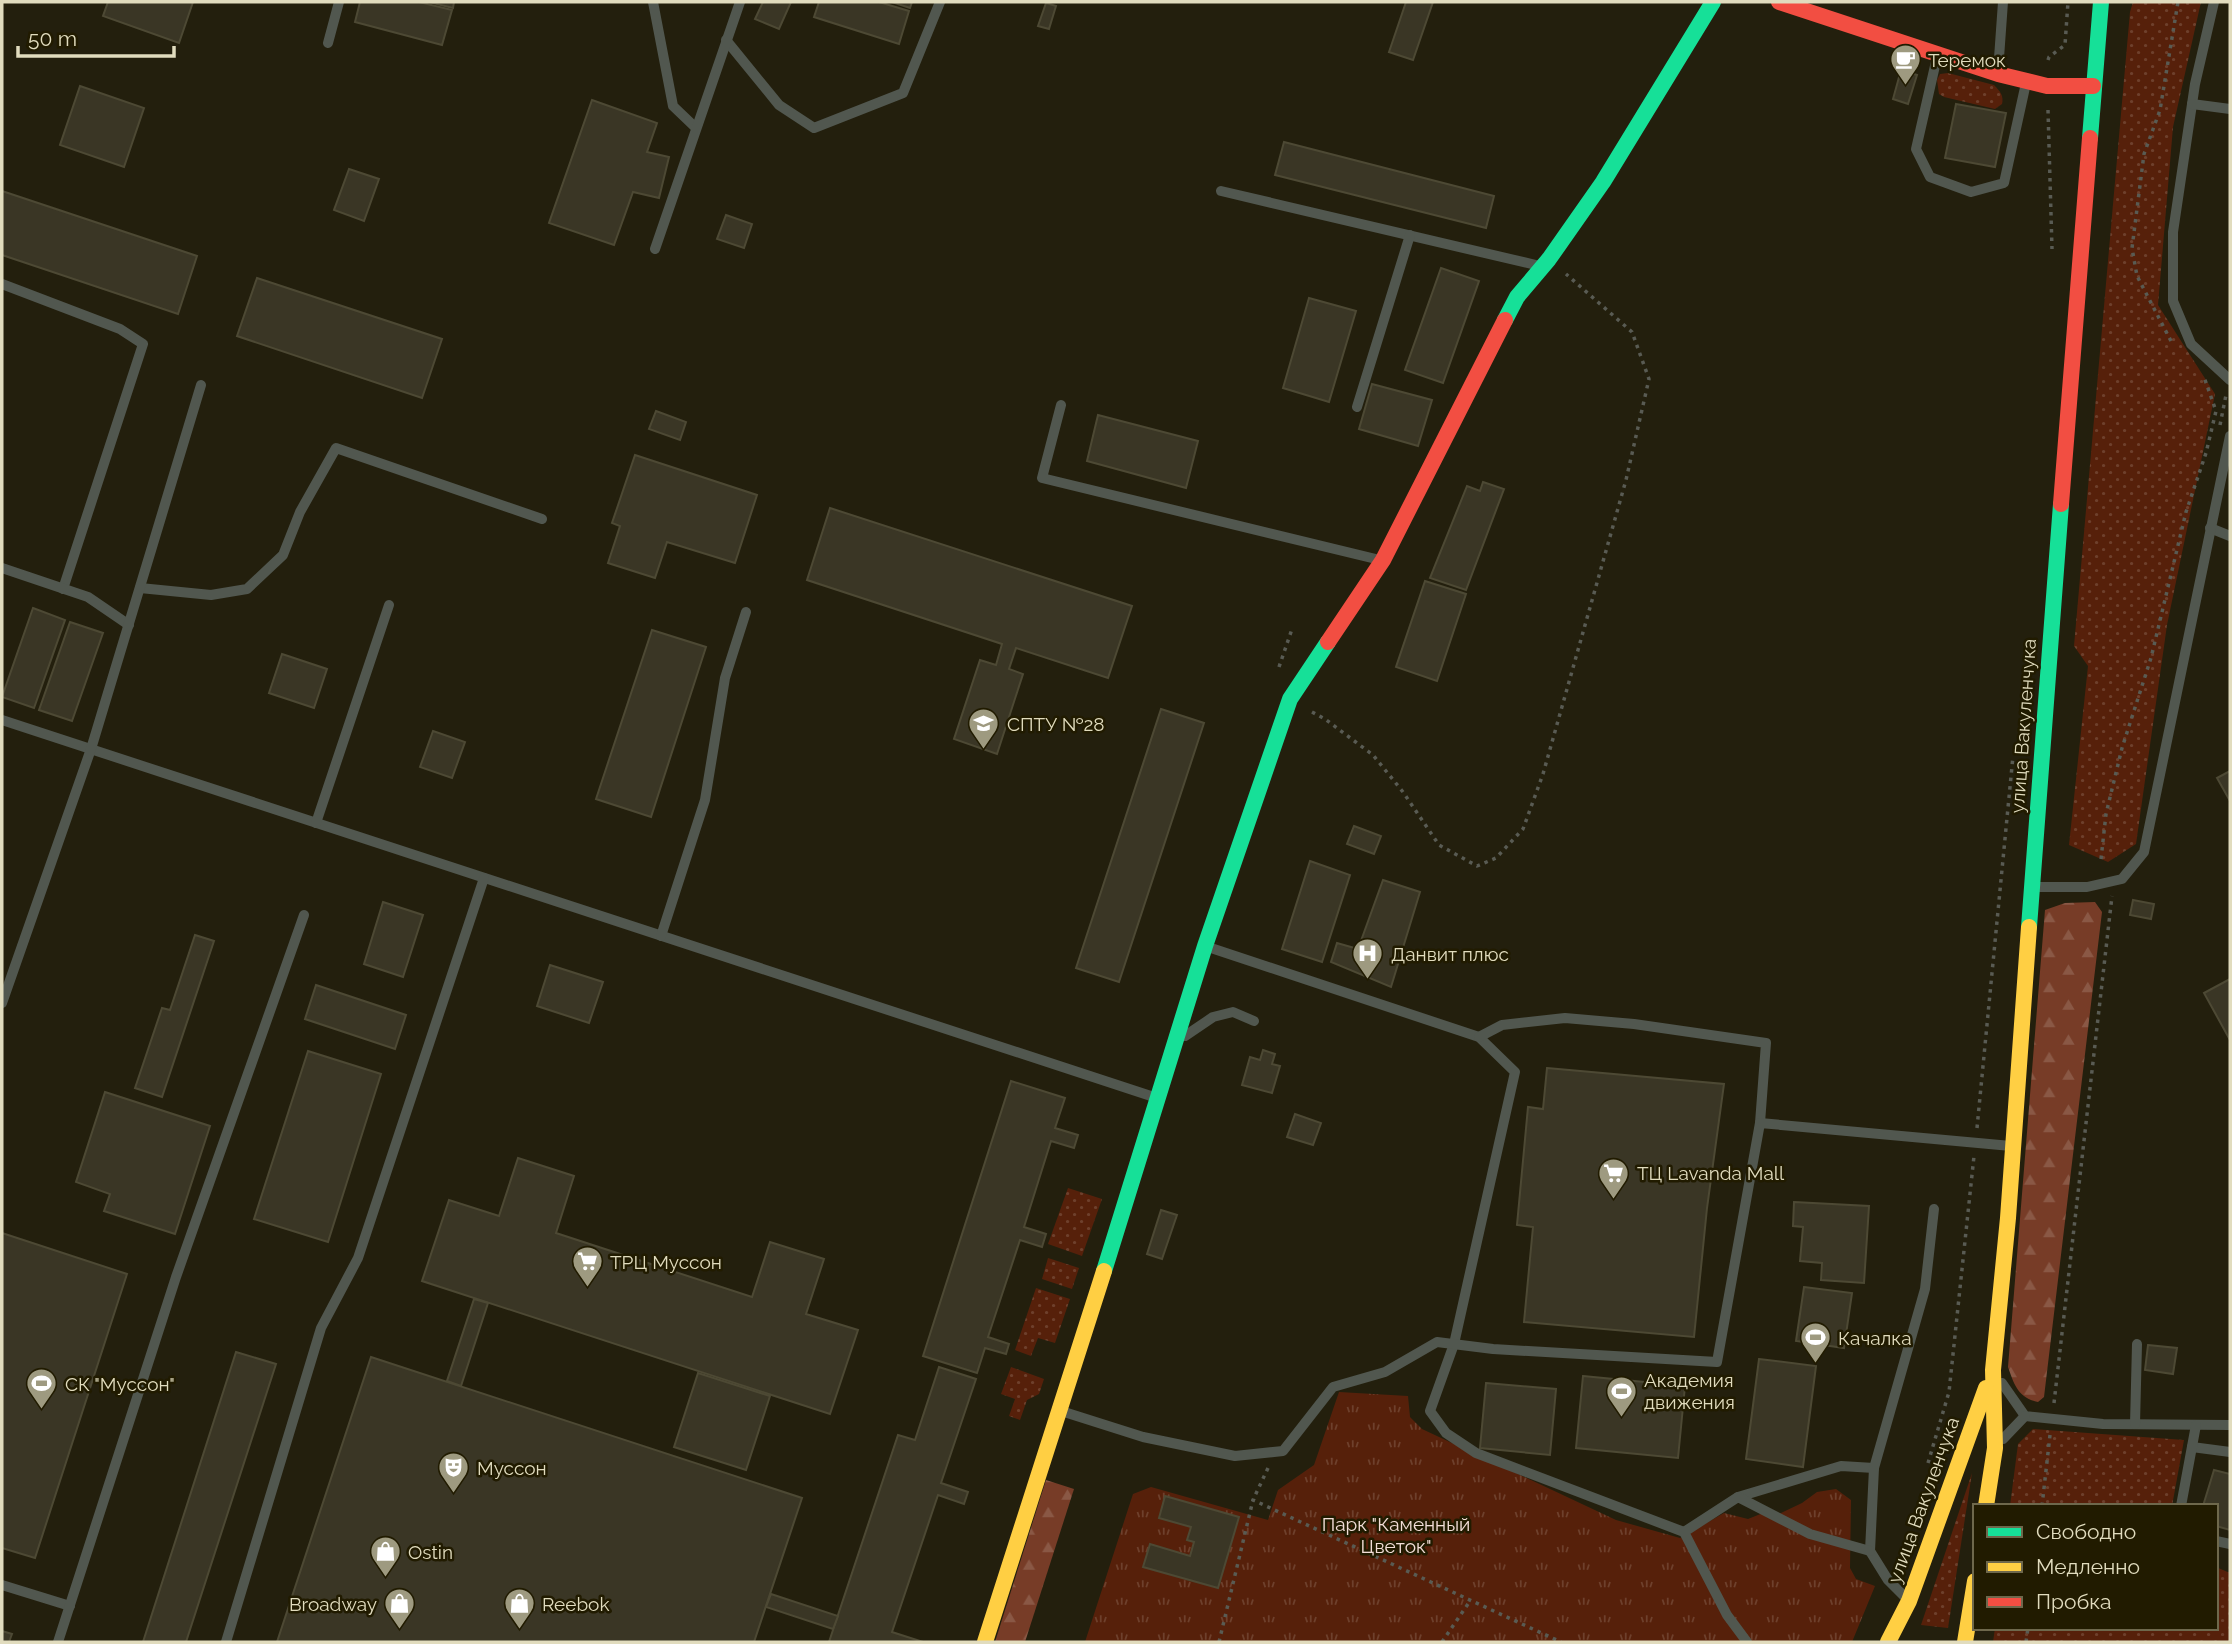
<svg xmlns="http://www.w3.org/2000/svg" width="2232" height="1644" viewBox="0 0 2232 1644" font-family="Raleway,sans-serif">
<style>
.grass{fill:url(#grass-dots)}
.forest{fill:url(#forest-firs)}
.park{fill:url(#park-tufts)}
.building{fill:#3a3625;stroke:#4d4934;stroke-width:2}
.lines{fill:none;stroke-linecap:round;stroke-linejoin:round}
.path{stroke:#595b53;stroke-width:3.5;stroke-dasharray:3.5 5;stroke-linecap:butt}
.lane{stroke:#51574f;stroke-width:10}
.fast{stroke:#16e098;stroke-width:16}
.slow{stroke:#ffcf43;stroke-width:16}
.jam{stroke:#f24e42;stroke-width:16}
.labels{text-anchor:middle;stroke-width:5;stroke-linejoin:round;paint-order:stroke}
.poi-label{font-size:19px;fill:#e1dcbe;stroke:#211b00;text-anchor:start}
.street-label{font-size:19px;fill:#e1dcbe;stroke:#211b00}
.park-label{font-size:19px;fill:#f3ded7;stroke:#211b00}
</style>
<defs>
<pattern id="grass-dots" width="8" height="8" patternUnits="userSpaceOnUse" patternTransform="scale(1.75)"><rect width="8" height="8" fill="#56200a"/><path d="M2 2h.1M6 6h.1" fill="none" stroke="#6e402c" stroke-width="1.8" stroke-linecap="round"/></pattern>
<pattern id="forest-firs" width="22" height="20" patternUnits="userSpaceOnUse" patternTransform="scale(1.75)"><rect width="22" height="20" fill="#773c27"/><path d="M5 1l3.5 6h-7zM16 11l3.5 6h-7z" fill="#8a5845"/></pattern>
<pattern id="park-tufts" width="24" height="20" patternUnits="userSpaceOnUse" patternTransform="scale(1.75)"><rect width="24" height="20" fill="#56200a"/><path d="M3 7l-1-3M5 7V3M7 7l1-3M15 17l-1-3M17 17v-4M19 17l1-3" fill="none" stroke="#6e402c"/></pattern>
</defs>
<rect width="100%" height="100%" fill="#231f0d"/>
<g class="grass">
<polygon points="2133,2 2201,2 2173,127 2158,305 2215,394 2167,625 2136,844 2108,862 2069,845 2088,666 2074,646 2130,12"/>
<path d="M 1948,73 L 1994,85 C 2000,91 2004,96 2002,104 L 1995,109 L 1944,97 L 1939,94 L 1937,80 L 1940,74 Z"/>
<polygon points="1068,1188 1102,1199 1082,1256 1048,1244"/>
<polygon points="1048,1258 1079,1268 1072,1289 1042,1279"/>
<polygon points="1036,1288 1070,1299 1055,1343 1038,1338 1031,1356 1015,1350"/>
<polygon points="1011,1367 1044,1379 1039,1394 1027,1400 1020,1420 1009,1416 1015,1399 1001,1394"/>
<polygon points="2033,1429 2184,1440 2172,1506 2010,1506 2018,1444"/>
<polygon points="1972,1473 1948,1628 1921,1625"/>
<polygon points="2216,1567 2230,1573 2230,1642 1993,1642 1995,1628 2216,1628"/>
</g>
<g class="forest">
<path d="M 2095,902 L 2102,912 L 2044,1397 L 2038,1402 C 2018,1398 2014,1384 2008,1367 L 2045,910 L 2065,903 Z"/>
<polygon points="1046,1480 1074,1489 1025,1642 995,1642"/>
</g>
<polygon class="park" points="1339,1392 1408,1396 1410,1417 1422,1429 1616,1520 1680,1538 1724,1513 1748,1519 1763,1513 1781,1513 1802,1503 1817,1492 1836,1489 1851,1500 1850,1568 1856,1579 1875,1586 1852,1642 1085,1642 1133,1494 1151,1487 1268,1520 1278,1490 1314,1465"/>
<g class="building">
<polygon points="108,2 193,2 179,43 103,16"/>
<polygon points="360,2 419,2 452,10 442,45 355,22"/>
<polygon points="429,2 454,2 453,8"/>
<polygon points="763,2 791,2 779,29 755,19"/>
<polygon points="819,2 879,2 909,11 899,44 814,17"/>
<polygon points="892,2 912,2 910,8"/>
<polygon points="1406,2 1433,2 1413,60 1389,52"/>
<polygon points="1046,3 1056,6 1049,29 1038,26"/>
<polygon points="1901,70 1917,75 1908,104 1893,99"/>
<polygon points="80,86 144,108 124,167 60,145"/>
<polygon points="592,100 657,123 647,152 669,157 659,198 633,192 614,245 549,223"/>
<polygon points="1956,104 2006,113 1995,167 1945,158"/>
<polygon points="1284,142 1494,196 1486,228 1275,175"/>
<polygon points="349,169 379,179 364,221 334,210"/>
<polygon points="2,191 197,256 178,314 2,255"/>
<polygon points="726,215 752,224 744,248 717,239"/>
<polygon points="1441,268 1479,281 1443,383 1405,370"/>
<polygon points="257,278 442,339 422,398 237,336"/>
<polygon points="1309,298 1356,311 1329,402 1283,388"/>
<polygon points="1372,384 1432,400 1418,446 1359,429"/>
<polygon points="656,411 686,422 680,440 649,429"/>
<polygon points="1098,415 1198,441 1186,488 1087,461"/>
<polygon points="635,455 757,495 735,563 667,542 655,578 608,563 620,526 612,523"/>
<polygon points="1483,482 1504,489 1466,590 1430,578 1467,486 1480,491"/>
<polygon points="830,508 1132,606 1108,678 1016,648 1009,669 1023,674 997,754 954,739 980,660 996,665 1002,644 807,580"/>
<polygon points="1425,581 1466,594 1437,681 1396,667"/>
<polygon points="33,608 65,620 34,708 2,697"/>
<polygon points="70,622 103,633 72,721 39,710"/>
<polygon points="652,630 706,647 651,817 596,799"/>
<polygon points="282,654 327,669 314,708 269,693"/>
<polygon points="1161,709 1204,723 1119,982 1076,968"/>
<polygon points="433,731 465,742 452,778 420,767"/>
<polygon points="2230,771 2230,801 2217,778"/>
<polygon points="1354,826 1381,836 1374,854 1347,844"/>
<polygon points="1310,861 1350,875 1322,962 1282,949"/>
<polygon points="1383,880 1420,892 1391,987 1331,962 1337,943 1358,949"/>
<polygon points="2133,900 2154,904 2151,919 2130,915"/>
<polygon points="383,902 423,915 403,977 364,964"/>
<polygon points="195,935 214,941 162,1097 135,1088 162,1008 170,1010"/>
<polygon points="550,965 603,982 589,1023 537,1006"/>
<polygon points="2230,979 2230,1040 2204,993"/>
<polygon points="316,985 406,1015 395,1049 305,1019"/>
<polygon points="1263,1050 1275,1054 1272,1064 1280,1066 1272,1093 1242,1085 1250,1057 1260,1060"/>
<polygon points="308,1051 381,1074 328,1242 254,1219"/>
<polygon points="1547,1068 1724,1084 1707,1208 1694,1337 1524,1322 1533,1227 1517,1225 1528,1107 1543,1109"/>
<polygon points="1011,1081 1065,1098 1055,1128 1078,1135 1074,1148 1051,1141 1024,1227 1046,1234 1042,1247 1020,1240 988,1337 1009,1344 1006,1354 985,1348 977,1373 923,1356"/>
<polygon points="105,1092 210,1126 175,1234 104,1211 110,1194 76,1182"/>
<polygon points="1295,1114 1321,1123 1313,1145 1287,1137"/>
<polygon points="518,1158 574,1176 556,1233 752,1297 770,1242 824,1259 806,1314 858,1330 830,1414 422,1281 449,1200 499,1216"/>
<polygon points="1794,1202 1869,1206 1864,1283 1821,1280 1822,1263 1800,1261 1803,1227 1793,1226"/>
<polygon points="1161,1210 1177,1215 1162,1259 1147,1254"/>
<polygon points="2,1233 127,1274 35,1558 2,1548"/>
<polygon points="1804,1287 1852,1293 1844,1348 1796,1341"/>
<polygon points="474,1299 488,1303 461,1386 447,1381"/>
<polygon points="2148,1345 2177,1348 2173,1374 2145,1370"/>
<polygon points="236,1352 276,1364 186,1642 143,1642"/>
<polygon points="371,1357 802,1498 754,1642 277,1642"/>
<polygon points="1759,1359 1816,1366 1803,1467 1746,1459"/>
<polygon points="939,1367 976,1379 941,1483 968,1492 964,1504 938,1495 892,1632 923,1642 829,1642 898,1435 915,1440"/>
<polygon points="698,1373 770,1396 746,1470 674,1447"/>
<polygon points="1583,1376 1685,1386 1678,1458 1576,1448"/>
<polygon points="1486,1383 1556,1389 1550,1455 1480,1448"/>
<polygon points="2214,1470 2230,1474 2230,1530 2216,1526 2216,1506 2203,1506"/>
<polygon points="1165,1496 1239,1517 1218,1588 1143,1567 1150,1544 1190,1556 1194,1542 1187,1540 1191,1527 1159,1518"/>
<polygon points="771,1594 838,1616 833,1629 766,1607"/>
<polygon points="2,1631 12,1634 9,1642 2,1642"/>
</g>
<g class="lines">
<g class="path">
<polyline points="2048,60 2049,57 2065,45 2068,2"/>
<polyline points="2048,110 2052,249"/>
<polyline points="2171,341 2137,276 2132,248 2144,154 2160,110 2178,2"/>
<polyline points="2220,425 2226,395"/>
<polyline points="1279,667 1292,629"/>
<polyline points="1312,712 1325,719 1373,755 1403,792 1439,845 1477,866 1496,858 1523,829 1543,774 1626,480 1649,379 1632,332 1566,274"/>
<polyline points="2101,859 2106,814 2122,748 2151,658 2186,512 2206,453 2216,411 2204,377"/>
<polyline points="1977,1128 2013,756"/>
<polyline points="2054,1403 2112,896"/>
<polyline points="1928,1463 1949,1392 1974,1156"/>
<polyline points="1268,1468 1253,1500 1561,1642"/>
<polyline points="2042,1506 2050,1435"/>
<polyline points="1219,1642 1253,1500"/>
<polyline points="1442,1642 1470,1601"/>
<polyline points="2026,1642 2028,1628"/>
</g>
<g class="lane">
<polyline points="653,2 673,106 696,128"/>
<polyline points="2214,2 2195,84 2173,232 2173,301 2191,344 2230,380"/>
<polyline points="726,40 779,105 814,128 903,93 940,2"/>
<polyline points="328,43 339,2"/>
<polyline points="1937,57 1916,149 1930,177 1971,192 2004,183 2026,83"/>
<polyline points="1998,72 2003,2"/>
<polyline points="2192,104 2230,109"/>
<polyline points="1221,191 1540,266"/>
<polyline points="655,249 740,2"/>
<polyline points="2,284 120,329 143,344 63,589"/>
<polyline points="1061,405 1042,478 1380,560"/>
<polyline points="1357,407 1410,235"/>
<polyline points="2210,528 2230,536"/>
<polyline points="2,568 88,597 129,625"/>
<polyline points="140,588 211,595 247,589 283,555 300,512 336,448 542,519"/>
<polyline points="2,720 1157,1098"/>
<polyline points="316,823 389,605"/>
<polyline points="2035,887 2087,887 2122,879 2144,852 2230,436"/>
<polyline points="661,936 705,800 725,678 746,612"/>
<polyline points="1208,947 1479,1037 1515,1072 1454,1344 1430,1411 1446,1433 1476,1453 1684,1532"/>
<polyline points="2,1003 91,749 201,385"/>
<polyline points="1185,1036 1213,1017 1233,1012 1254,1021"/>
<polyline points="1479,1037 1502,1025 1565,1018 1634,1024 1766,1043 1760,1123"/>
<polyline points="2002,1383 2025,1416 2103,1424 2230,1425"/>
<polyline points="1061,1411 1143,1437 1235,1456 1283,1451 1333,1387 1385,1372 1437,1342 1493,1349 1717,1362 1760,1123 2011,1146"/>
<polyline points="2135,1424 2137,1344"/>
<polyline points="2003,1439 2025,1416"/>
<polyline points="2192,1447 2230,1452"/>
<polyline points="1738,1497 1841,1466 1874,1468"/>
<polyline points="2181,1506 2196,1425"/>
<polyline points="2216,1541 2230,1544"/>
<polyline points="2,1585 70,1606"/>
<polyline points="1904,1596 1888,1580 1870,1551 1874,1468 1925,1289 1934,1209"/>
<polyline points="58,1642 176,1277 304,915"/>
<polyline points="226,1642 321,1328 358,1258 484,878"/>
<polyline points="1747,1642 1727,1615 1684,1532 1738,1497 1810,1534 1870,1551"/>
</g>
<g class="fast">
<polyline points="2090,138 2101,2"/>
<polyline points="1505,320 1517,297 1549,259 1603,182 1713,2"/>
<polyline points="2029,927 2061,504"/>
<polyline points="1104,1271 1205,946 1290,699 1328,642"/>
</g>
<g class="slow">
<polyline points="1986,1506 1995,1448 1993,1370 2008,1218 2029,927"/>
<polyline points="985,1642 1104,1271"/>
<polyline points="1888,1642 1909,1601 1986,1388"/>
<polyline points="1965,1642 1975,1581"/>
</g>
<g class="jam">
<polyline points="1779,2 1998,74 2047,86 2093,86"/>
<polyline points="2061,504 2090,138"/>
<polyline points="1328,642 1383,560 1505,320"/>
</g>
</g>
<defs>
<symbol id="cafe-pin" viewBox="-11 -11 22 30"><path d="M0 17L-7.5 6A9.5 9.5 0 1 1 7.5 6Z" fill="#9e9a80" stroke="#211b00"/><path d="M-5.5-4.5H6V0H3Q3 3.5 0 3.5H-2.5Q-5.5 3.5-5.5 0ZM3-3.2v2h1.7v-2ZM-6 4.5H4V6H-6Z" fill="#fff"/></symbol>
<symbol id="university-pin" viewBox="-11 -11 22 30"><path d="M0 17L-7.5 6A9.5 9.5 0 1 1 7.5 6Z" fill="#9e9a80" stroke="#211b00"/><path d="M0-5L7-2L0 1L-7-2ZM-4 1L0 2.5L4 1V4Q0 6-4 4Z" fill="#fff"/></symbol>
<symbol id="hospital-pin" viewBox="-11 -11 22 30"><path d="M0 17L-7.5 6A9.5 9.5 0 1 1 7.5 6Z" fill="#9e9a80" stroke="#211b00"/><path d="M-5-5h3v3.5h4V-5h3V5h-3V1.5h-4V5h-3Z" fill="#fff"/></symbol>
<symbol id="supermarket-pin" viewBox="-11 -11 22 30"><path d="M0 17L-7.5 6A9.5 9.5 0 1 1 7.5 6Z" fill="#9e9a80" stroke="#211b00"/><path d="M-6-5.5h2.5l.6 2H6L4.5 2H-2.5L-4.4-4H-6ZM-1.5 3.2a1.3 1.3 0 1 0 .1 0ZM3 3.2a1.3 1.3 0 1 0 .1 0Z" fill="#fff"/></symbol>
<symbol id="stadium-pin" viewBox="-11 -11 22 30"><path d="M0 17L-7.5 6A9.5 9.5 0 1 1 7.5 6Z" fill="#9e9a80" stroke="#211b00"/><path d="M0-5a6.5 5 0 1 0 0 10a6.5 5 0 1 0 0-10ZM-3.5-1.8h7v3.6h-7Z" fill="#fff"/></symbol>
<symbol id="theatre-pin" viewBox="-11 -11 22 30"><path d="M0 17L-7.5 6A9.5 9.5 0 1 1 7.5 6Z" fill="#9e9a80" stroke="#211b00"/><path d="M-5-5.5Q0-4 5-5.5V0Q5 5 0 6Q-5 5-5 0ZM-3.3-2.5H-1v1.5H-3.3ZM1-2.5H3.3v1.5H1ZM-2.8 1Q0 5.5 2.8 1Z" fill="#fff"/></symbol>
<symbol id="shop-pin" viewBox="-11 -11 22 30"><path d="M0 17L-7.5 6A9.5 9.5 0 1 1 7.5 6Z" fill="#9e9a80" stroke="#211b00"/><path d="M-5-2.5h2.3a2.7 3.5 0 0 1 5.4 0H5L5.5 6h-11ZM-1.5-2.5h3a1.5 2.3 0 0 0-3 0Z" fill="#fff"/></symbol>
</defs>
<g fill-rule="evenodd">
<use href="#cafe-pin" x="1888" y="42" width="35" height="47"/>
<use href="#university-pin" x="966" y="706" width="35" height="47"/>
<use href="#hospital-pin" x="1350" y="936" width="35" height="47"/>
<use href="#supermarket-pin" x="1596" y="1156" width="35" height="47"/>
<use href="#supermarket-pin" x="570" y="1244" width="35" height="47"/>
<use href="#stadium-pin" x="1798" y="1320" width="35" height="47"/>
<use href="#stadium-pin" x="24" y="1366" width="35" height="47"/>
<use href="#stadium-pin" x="1604" y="1374" width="35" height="47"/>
<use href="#theatre-pin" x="436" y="1450" width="35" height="47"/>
<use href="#shop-pin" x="368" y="1534" width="35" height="47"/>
<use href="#shop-pin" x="382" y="1586" width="35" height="47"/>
<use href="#shop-pin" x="502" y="1586" width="35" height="47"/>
</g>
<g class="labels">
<g class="poi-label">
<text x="1928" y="67">Теремок</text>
<text x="1007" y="731">СПТУ №28</text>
<text x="1391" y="961">Данвит плюс</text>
<text x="1637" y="1180">ТЦ Lavanda Mall</text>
<text x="610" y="1269">ТРЦ Муссон</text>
<text x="1838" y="1345">Качалка</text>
<text x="1644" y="1387">Академия<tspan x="1644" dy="22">движения</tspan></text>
<text x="65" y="1391">СК "Муссон"</text>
<text x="477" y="1475">Муссон</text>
<text x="408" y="1559">Ostin</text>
<text x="377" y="1611" text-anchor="end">Broadway</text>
<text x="542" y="1611">Reebok</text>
</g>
<g class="street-label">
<text transform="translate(2023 726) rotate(-86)" y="7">улица Вакуленчука</text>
<text transform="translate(1923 1500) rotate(-70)" y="7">улица Вакуленчука</text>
</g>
<g class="park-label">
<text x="1396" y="1531">Парк "Каменный<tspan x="1396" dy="22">Цветок"</tspan></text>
</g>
</g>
<rect width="2232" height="1644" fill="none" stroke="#e1dcbe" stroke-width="7"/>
<rect x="1973" y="1504" width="245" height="126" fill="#211b00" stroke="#6e684c" stroke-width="2"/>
<rect x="1987" y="1527" width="35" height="10" fill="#16e098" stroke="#6e684c" stroke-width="2"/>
<text x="2036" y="1539" font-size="21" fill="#e1dcbe">Свободно</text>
<rect x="1987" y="1562" width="35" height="10" fill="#ffcf43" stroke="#6e684c" stroke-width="2"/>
<text x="2036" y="1574" font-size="21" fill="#e1dcbe">Медленно</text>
<rect x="1987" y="1597" width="35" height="10" fill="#f24e42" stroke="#6e684c" stroke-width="2"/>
<text x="2036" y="1609" font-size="21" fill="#e1dcbe">Пробка</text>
<path d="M18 46v10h156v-10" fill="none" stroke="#e1dcbe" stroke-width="3.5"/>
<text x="28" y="46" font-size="21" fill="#e1dcbe" stroke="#211b00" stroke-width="5" paint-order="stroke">50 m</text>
</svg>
